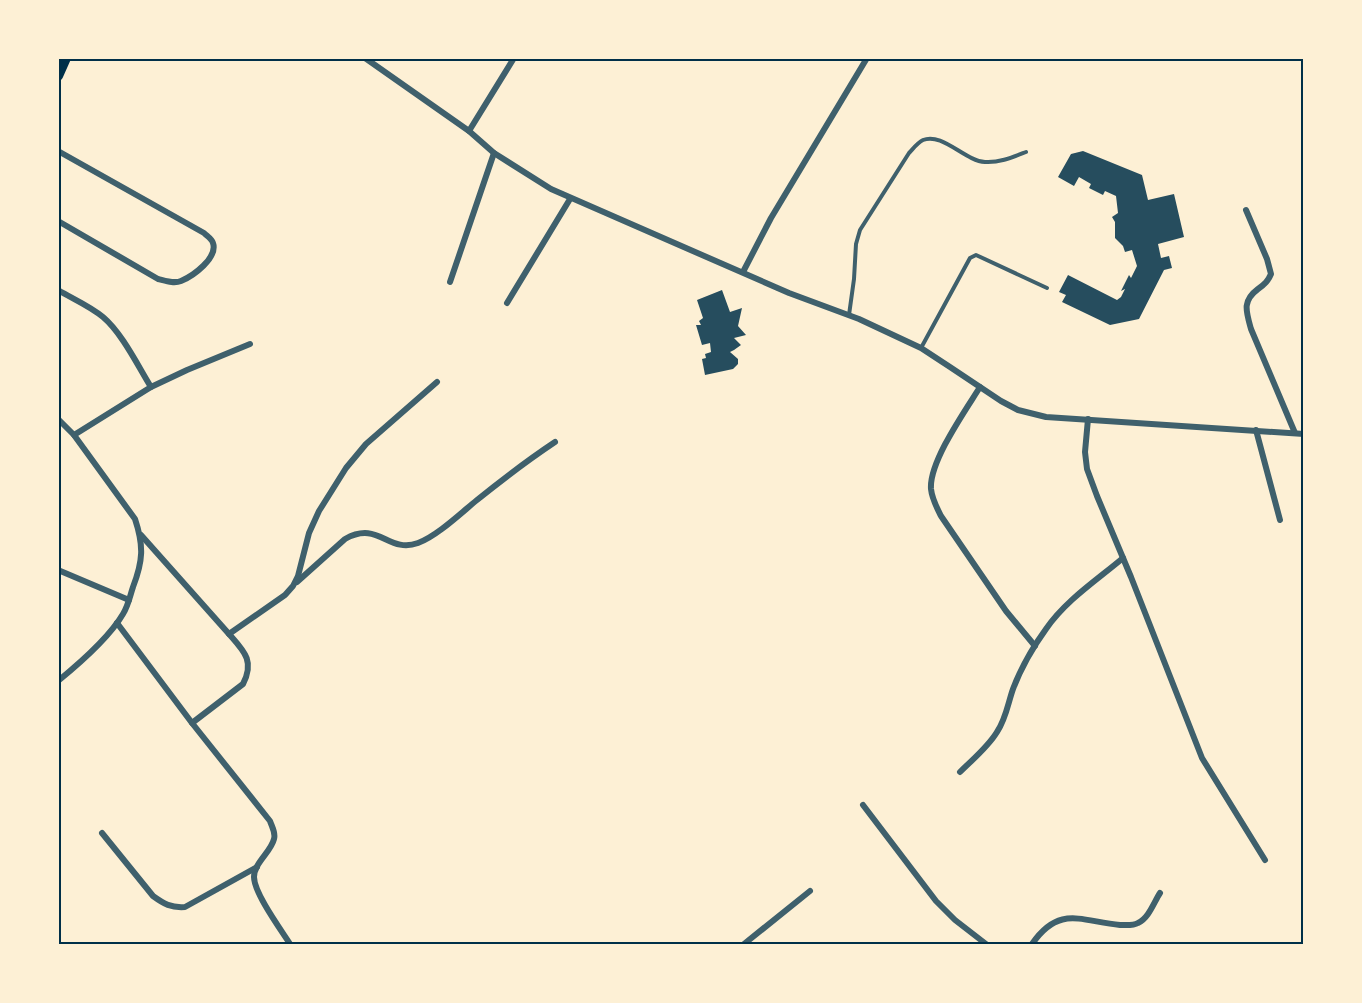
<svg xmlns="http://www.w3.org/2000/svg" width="1362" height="1003" viewBox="0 0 1362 1003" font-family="'Varela Round',sans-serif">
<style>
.building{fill:#264d5e}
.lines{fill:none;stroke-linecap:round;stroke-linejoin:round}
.service{stroke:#3f606c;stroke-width:4}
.minor{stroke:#3f606c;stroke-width:6}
.secondary{stroke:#003049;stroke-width:10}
.neatline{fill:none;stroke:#003049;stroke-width:2}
</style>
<rect width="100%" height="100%" fill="#fdf0d5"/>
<g class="building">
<polygon points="1083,151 1142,175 1148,200 1174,194 1184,237 1158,244 1161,258 1169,256 1172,268 1164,270 1139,319 1110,325 1062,302 1066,295 1059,292 1068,275 1117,300 1121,297 1125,289 1121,291 1129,275 1131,278 1137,266 1132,250 1125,252 1123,246 1115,238 1115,222 1112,217 1118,213 1116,196 1105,191 1103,195 1089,188 1091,184 1079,177 1074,186 1058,177 1071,154"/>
<polygon points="722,290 730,312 742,308 738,326 746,335 734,338 741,345 734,350 730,352 738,359 738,364 733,369 705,375 702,359 706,358 705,354 711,352 710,343 702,345 696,325 701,325 699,321 703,318 697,300"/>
</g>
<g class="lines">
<g class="service">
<path d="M 849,315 L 854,279 L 856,244 L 860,230 L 909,153 C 913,149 917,143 923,140 C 942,132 965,161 985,162 C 999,163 1013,157 1026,152"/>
<polyline points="921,348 970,258 976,255 1047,288"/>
</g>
<g class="minor">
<polyline points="365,58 469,131 494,153 551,189 789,293 859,319 921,348 950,367 1001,401 1018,410 1046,417 1304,434"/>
<polyline points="469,131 514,58"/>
<path d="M 58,151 L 204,233 C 207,236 212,239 213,243 C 218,258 193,276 181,281 C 174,284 166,281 158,279 L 58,221"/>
<path d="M 1246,210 L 1267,259 L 1271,274 C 1268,281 1265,284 1258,289 C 1242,301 1246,311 1251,329 L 1295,433"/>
<polyline points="743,272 771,218 867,58"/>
<polyline points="450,282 494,153"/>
<path d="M 58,290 C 73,299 90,306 103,317 C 122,333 138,366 151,387"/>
<polyline points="507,303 570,199"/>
<path d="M 980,387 C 965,411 929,462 931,489 C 932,499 937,508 941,516 L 1006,611 L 1035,646"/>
<path d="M 58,419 L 74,435 L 135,519 C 144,546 143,561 133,587 C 130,596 128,606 123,614 C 109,638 80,663 58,681"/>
<polyline points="1088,419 1085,452 1087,469 1097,496 1131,577 1202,758 1265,860"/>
<polyline points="1256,430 1280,520"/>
<polyline points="74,435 151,387 187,370 250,344"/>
<path d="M 141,535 L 229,634 C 244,651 255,661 243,684 L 192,723"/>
<polyline points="58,570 129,600"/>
<path d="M 297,582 L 345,539 C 379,520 388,554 418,543 C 437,536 461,513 477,500 C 503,479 528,460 555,442"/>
<path d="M 117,623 L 192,723 L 270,821 C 272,827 276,833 274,839 C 271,852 254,863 254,877 C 254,893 281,930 290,944"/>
<polyline points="229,634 285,595 293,586 298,576 309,533 319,511 346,468 366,444 437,382"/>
<path d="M 960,772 C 973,759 988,747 997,732 C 1006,719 1008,703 1013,689 C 1021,668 1033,647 1046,629 C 1066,600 1097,580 1123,558"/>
<polyline points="863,805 936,901 955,920 986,944"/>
<path d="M 102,833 L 153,896 C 164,904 171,908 185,907 L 257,867"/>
<polyline points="744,944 810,891"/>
<path d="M 1032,944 C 1059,905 1080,921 1120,925 C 1125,925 1133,926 1138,923 C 1149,918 1154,902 1160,893"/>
</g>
<polyline class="secondary" points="58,76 66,58"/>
</g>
<rect width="1362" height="1003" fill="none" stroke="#fdf0d5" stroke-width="120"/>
<rect x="60" y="60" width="1242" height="883" class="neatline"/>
</svg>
